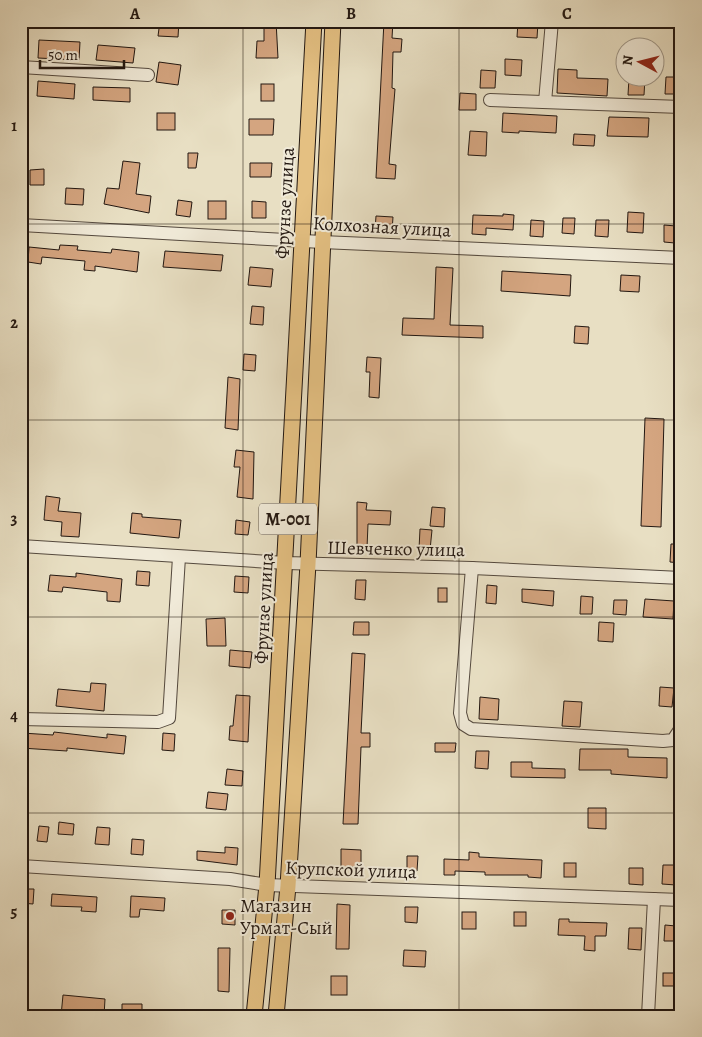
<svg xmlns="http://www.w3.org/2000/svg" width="702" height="1037" viewBox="0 0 702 1037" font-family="Alegreya,serif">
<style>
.building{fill:#d4a580;stroke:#221711}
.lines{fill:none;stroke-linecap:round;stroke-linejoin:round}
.minor-casing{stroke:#54493e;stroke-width:14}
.major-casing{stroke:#221711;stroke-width:17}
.minor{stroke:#f0ead8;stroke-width:12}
.major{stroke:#e4c082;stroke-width:15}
.grid{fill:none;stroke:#221711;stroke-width:1;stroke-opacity:0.55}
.poi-dot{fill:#8f2418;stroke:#f0ead8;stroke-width:2}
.labels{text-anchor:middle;stroke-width:4;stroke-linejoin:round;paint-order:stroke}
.shield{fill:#f0ead8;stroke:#60564d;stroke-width:1}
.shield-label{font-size:18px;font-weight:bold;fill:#221711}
.street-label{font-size:19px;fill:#221711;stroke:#f0ead8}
.poi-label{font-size:19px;fill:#221711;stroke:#f0ead8;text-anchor:start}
.neatline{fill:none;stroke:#221711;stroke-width:2}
.grid-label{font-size:16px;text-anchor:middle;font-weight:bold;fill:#221711}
</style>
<rect width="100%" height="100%" fill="#e8dfc3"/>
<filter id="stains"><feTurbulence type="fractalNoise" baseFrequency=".004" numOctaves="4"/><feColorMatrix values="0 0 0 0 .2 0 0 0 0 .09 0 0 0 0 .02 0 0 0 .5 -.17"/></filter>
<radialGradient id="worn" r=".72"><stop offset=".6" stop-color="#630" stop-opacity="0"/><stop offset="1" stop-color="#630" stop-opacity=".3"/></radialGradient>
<g class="building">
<polygon points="160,21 179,21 178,37 158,36"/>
<polygon points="264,21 276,21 278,58 256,58 257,41 264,41"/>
<polygon points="384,21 393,21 392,38 402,39 401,52 393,52 392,88 395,89 389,164 396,165 395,179 376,178"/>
<polygon points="518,22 538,23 537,38 517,37"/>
<polygon points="39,40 80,42 79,60 38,58"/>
<polygon points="98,45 135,48 133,63 96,60"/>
<polygon points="505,59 522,60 521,76 505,75"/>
<polygon points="159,62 181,65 178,85 156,82"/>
<polygon points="558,69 577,70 577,78 608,79 607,96 557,93"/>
<polygon points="481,70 496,71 495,88 480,88"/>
<polygon points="666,77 681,77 681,94 665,94"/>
<polygon points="629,78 645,78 644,95 628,95"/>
<polygon points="38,81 75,84 74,99 37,96"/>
<rect x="261" y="84" width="13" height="17"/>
<polygon points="93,87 130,88 130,102 93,100"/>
<polygon points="460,93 476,94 476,110 459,110"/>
<rect x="157" y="113" width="18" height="17"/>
<polygon points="503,113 557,116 556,133 519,131 519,133 502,132"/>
<polygon points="609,117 649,118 648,137 607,136"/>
<polygon points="249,119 274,119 273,135 249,135"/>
<polygon points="470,131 487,132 486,156 468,155"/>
<polygon points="574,134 595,135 594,146 573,145"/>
<polygon points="188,153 198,153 196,168 188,168"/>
<polygon points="123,161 140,163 136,194 151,196 149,213 104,204 107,188 119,189"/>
<polygon points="250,163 272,163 271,177 250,177"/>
<polygon points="44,169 44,185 30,185 30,170"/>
<polygon points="66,188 84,189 83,205 65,204"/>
<polygon points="178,200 192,202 190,217 176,215"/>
<rect x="208" y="201" width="18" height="18"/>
<polygon points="252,201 266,202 266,218 252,218"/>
<polygon points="628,212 644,213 643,233 627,232"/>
<polygon points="503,214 514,215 513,230 486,228 486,235 472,234 473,215 503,216"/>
<polygon points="376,216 393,217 392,231 375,230"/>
<polygon points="563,218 575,218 574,234 562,233"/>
<polygon points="531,220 544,221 543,237 530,236"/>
<polygon points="596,220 609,220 608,237 595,236"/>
<polygon points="664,225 676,226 675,243 664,242"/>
<polygon points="60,245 78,246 77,250 111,253 112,249 139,252 137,272 95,266 95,271 84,270 85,261 42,257 41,264 28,262 29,247 59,250"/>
<polygon points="165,251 223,255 221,271 163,267"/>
<polygon points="250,267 273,269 271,287 248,285"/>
<polygon points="436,267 453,268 450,325 483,326 483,338 402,335 403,318 434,319"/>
<polygon points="502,271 571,275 570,296 501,291"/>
<polygon points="621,275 640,276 639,292 620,291"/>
<polygon points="252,306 264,307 263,325 250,324"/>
<polygon points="575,326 589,327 588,344 574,343"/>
<polygon points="244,354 256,355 255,371 243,370"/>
<polygon points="367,357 381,358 379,398 369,397 370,372 366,372"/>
<polygon points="228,377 240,379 238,430 225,428"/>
<polygon points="645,418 664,419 661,527 641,526"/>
<polygon points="236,450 254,452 253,499 237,497 240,467 234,467"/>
<polygon points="46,496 60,498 58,511 81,513 79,537 61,536 62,522 44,520"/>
<polygon points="357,502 367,503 366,510 391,511 390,525 368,524 367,548 357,548"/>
<polygon points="432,507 445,508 444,527 430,526"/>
<polygon points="132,513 142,514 142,517 181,520 179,538 130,533"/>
<polygon points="236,520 250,522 248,535 235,534"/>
<polygon points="420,529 432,530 430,550 419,549"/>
<polygon points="671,544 681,544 681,563 670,562"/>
<polygon points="137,571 150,572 149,586 136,585"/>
<polygon points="76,573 122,579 120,602 107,601 107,592 63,587 62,592 48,591 50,575 76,577"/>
<polygon points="235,576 249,577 248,593 234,592"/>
<polygon points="356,580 366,580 365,600 355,599"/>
<polygon points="487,585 497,586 496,604 486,603"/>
<rect x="438" y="588" width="9" height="14"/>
<polygon points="522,589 554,591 553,606 522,602"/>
<polygon points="581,596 593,597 592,614 580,614"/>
<polygon points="645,599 674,601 673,619 643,617"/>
<polygon points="614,600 627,600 626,615 613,614"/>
<polygon points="225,618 226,646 207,646 206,619"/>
<polygon points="354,622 369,622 369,635 353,635"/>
<polygon points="599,622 614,623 613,642 598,641"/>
<polygon points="230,650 252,652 250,668 229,666"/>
<polygon points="352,653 365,654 361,733 370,733 370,747 361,747 358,824 343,824"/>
<polygon points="91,683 106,684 104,711 56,706 58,689 90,692"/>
<polygon points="660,687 674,688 672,707 659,706"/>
<polygon points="236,695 250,696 248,742 229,740 230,726 233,726"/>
<polygon points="480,697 499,699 498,720 479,719"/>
<polygon points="564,701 582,702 580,727 562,726"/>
<polygon points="54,732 107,738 107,734 126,736 124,754 67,748 67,751 21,748 22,733 53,735"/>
<polygon points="163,733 175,734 174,751 162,750"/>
<polygon points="435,743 456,743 455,752 435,752"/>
<polygon points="580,749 628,749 628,757 667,758 667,778 611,774 611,770 579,770"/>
<polygon points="476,751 489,751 488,769 475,768"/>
<polygon points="511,762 532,762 532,768 565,769 565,778 511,777"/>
<polygon points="227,769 243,771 242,786 225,785"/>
<polygon points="208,792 228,794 226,810 206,808"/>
<polygon points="588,808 606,808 606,829 588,828"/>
<polygon points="59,822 74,824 73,835 58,834"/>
<polygon points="39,826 49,827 47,842 37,841"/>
<polygon points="97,827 110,828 109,845 95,844"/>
<polygon points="132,839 144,840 143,855 131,854"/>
<polygon points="225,847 238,848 237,865 197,860 197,851 225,853"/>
<polygon points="341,849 361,850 361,867 341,867"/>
<polygon points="469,852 479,853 479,857 542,860 541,878 528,877 528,875 485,875 485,872 455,871 455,875 444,875 444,859 469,860"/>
<polygon points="407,856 418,856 417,871 407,870"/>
<rect x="564" y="863" width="12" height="14"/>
<polygon points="663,865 677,865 676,885 662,884"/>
<polygon points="629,868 643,868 643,885 629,884"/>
<polygon points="21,889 34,889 33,904 21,903"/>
<polygon points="52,894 97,897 96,912 81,911 82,907 51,906"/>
<polygon points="131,896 165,898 164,911 140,909 139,917 130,917"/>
<polygon points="337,904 350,905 349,949 336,949"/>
<polygon points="405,907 418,907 417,923 405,922"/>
<polygon points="222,910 235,910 235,925 222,924"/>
<rect x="462" y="912" width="14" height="17"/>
<rect x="514" y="912" width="12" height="14"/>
<polygon points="559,919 569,919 569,922 607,923 606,936 595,936 595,951 584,950 585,936 558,935"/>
<polygon points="665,925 676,926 676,928 681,928 681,941 664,941"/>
<polygon points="629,928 642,928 641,950 628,949"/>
<polygon points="218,948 230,948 229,992 218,991"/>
<polygon points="404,950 426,951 425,967 403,966"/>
<rect x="663" y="973" width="16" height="13"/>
<rect x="331" y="976" width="16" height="19"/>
<polygon points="63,995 105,999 104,1016 61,1016"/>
<polygon points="122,1004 142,1004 142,1015 122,1014"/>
</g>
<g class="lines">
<defs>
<g id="minor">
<polyline points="21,67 148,75"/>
<polyline points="490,100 681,107"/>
<polyline points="545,102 552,21"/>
<polyline points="21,225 322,242 681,258"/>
<polyline points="21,546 286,563 472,568 681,578"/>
<polyline points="472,568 460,713 463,724 471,729 663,741 673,740 681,728"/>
<polyline points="21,719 158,722 169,718 179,557"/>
<polyline points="21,866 230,879 267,885 681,900"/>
<polyline points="648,1016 654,899"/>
</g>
<g id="major">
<polyline points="254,1016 267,885 314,21"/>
<polyline points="276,1016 288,886 308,564 333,21"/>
</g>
</defs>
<use href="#minor" class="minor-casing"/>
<use href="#major" class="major-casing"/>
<use href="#minor" class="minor"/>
<use href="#major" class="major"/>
</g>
<path class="grid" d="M 243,21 L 243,1016M 459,21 L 459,1016M 21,224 L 681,224M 21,420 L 681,420M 21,617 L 681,617M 21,813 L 681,813"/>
<circle class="poi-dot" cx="230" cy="916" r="5"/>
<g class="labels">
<rect class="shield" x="259" y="503.5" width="58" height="31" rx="4"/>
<g class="shield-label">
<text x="288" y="525">M-001</text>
</g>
<g class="street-label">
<text transform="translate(284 203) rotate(-87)" y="7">Фрунзе улица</text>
<text transform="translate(382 226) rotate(3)" y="7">Колхозная улица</text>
<text transform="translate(396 548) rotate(1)" y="7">Шевченко улица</text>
<text transform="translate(263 608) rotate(-87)" y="7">Фрунзе улица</text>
<text transform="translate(351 869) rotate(2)" y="7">Крупской улица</text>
</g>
<g class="poi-label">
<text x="240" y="912">Магазин<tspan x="240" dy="22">Урмат-Сый</tspan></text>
</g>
</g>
<rect width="702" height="1037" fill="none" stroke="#e8dfc3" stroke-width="55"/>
<g transform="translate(640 62) rotate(277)"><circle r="24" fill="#f0ead8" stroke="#9e9688"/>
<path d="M0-4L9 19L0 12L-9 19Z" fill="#8f2418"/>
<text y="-8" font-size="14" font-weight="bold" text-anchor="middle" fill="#221711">N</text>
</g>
<path d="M40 60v8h84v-8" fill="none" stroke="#221711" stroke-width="2.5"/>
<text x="48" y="60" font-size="15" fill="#221711" stroke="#f0ead8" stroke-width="4" paint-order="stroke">50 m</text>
<rect x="28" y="28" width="646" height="982" class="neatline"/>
<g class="grid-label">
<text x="135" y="19">A</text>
<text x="351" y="19">B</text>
<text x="567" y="19">C</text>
<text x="14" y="131">1</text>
<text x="14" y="328">2</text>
<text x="14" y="524">3</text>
<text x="14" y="721">4</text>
<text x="14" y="917">5</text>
</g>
<rect width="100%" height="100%" filter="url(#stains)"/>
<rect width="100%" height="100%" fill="url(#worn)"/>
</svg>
